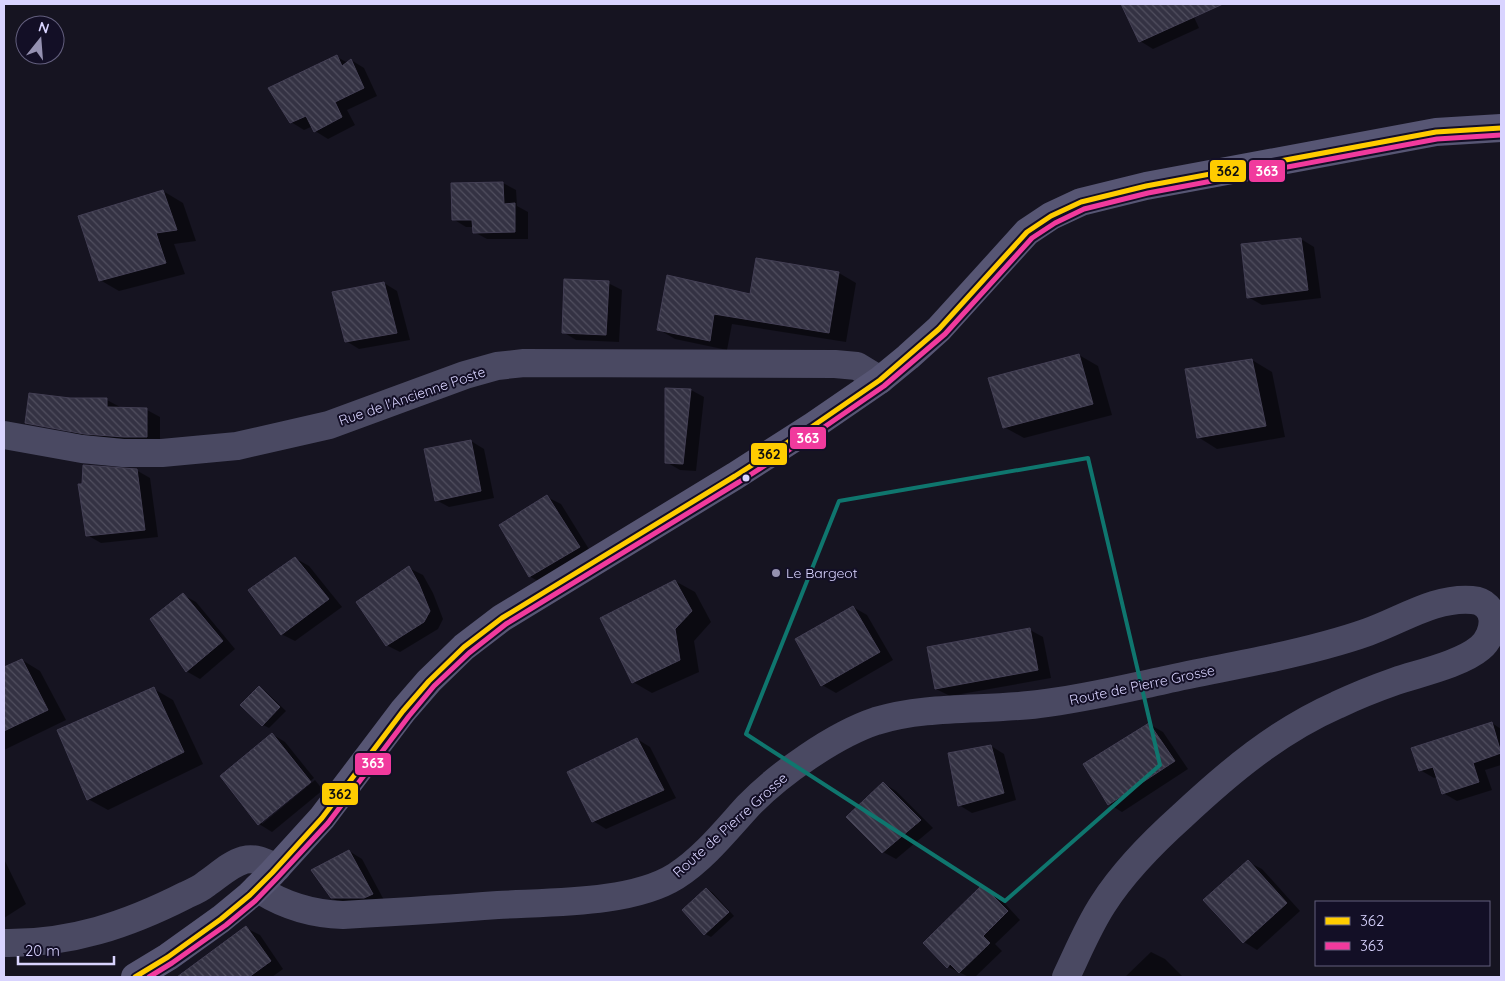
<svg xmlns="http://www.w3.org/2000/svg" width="1505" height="981" viewBox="0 0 1505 981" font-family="Quicksand,sans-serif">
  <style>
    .shadow { fill: #0007 }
    .building { fill: url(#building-back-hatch); stroke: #433f54 }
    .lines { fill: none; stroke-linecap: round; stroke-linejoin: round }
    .minor { stroke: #4a4962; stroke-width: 28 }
    .secondary { stroke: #575674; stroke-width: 28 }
    .bus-1-casing { stroke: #130f26; stroke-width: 9 }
    .bus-2-casing { stroke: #130f26; stroke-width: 9 }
    .bus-1 { stroke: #fc0; stroke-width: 5 }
    .bus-2 { stroke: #f13a9d; stroke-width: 5 }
    .marked { fill: none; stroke: #0f766e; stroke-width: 4; stroke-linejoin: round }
    .bus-dot { fill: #d9d4ff; stroke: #130f26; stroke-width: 2 }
    .poi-dot { fill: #9591b1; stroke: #130f26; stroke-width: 2 }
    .labels { text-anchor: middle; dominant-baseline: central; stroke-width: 4; stroke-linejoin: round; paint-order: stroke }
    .street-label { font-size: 14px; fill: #d9d4ff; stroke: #130f26 }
    .poi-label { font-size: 14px; fill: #d9d4ff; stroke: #130f26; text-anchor: start }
    .line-badge { stroke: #130f26; stroke-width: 2 }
    .badge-label { font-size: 14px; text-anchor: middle; font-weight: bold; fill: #fff }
    .pale-badge-label { font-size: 14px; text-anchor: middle; font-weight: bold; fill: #111 }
  </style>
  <defs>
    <pattern id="building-back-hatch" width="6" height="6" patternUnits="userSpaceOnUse" patternTransform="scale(1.25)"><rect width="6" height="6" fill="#343243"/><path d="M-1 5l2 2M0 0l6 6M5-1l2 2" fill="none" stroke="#514f5f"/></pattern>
  </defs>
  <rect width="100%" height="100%" fill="#161421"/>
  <path class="shadow" d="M 1125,4 L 1188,4 L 1199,28 L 1153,49 L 1140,41 L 1123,5 Z
    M 337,57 L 348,63 L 351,60 L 364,68 L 377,96 L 347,110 L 355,125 L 328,139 L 315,131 L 313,126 L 304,130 L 291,122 Z
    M 503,183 L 516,190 L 517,206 L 528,212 L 528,239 L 487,239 L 474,232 L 474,227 L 466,227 L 453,219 Z
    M 163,191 L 183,203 L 196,241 L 174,244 L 185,274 L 119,291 L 100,280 Z
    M 1301,239 L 1314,247 L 1321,298 L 1262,305 L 1248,297 L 1243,245 Z
    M 839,273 L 856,283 L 846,342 L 732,324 L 727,350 L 675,339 L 658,329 L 751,296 Z
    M 384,283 L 397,291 L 410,340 L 359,349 L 346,341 Z
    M 608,283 L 622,290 L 619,342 L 576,340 L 563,332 Z
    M 1079,355 L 1098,366 L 1112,415 L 1024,438 L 1004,427 Z
    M 1252,360 L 1272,372 L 1285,437 L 1217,449 L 1198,437 Z
    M 691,390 L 704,397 L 696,471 L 680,470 L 666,462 Z
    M 65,399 L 107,400 L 120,407 L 120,409 L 147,410 L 160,417 L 160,444 L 79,437 L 65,429 Z
    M 471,441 L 484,449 L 494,498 L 449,507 L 436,500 Z
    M 136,470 L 150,478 L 158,537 L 101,543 L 87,535 Z
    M 547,497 L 561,504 L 592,554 L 543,584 L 529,576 Z
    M 295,558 L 309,566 L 342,607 L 295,641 L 281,634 Z
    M 409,568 L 423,575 L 433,593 L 443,619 L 438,629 L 400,652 L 386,645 Z
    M 675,581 L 695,592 L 711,622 L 694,641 L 699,672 L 652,693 L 633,682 Z
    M 183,595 L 196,602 L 235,649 L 200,679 L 186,671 Z
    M 853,607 L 867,615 L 893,660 L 836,693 L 822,685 Z
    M 1030,630 L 1043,637 L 1051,678 L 950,696 L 936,689 Z
    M 22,660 L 40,671 L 66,720 L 4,750 L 4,669 Z
    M 259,688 L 265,691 L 286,711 L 269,728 L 263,725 Z
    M 154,689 L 173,700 L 203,764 L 108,810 L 88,799 Z
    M 1492,723 L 1501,729 L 1501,765 L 1485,770 L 1492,790 L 1457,801 L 1443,793 L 1438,776 L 1434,778 L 1420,770 Z
    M 1149,724 L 1163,732 L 1188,769 L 1122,812 L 1109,804 Z
    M 272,734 L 285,742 L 314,778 L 262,821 L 262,824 L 315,780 L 323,790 L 272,832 L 259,824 Z
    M 637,739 L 650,747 L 676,798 L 606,829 L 593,821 Z
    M 991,746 L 1004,754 L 1016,800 L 972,813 L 959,805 Z
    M 883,783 L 896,791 L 933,828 L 896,859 L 883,852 Z
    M 349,851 L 362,859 L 385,902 L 345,905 L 331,898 Z
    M 4,859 L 26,904 L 4,918 Z
    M 1248,862 L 1262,869 L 1300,911 L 1257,950 L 1244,942 L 1205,900 Z
    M 982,887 L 996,894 L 1020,920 L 995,944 L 1002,951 L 975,977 L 969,977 L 948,967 Z
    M 707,889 L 713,893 L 734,916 L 711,937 L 705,934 Z
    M 246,928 L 260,935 L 283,969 L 272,977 L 196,977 L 190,969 Z
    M 1151,952 L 1165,959 L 1183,977 L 1125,977 Z"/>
  <path class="building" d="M 1121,4 L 1223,4 L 1139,42 Z
    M 337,55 L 342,66 L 351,59 L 364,88 L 335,102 L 342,117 L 314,132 L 306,116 L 290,123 L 268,88 Z
    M 503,182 L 504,204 L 515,203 L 515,232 L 473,233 L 472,220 L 452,220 L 451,183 Z
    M 163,190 L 177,230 L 156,233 L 166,263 L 99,281 L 78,216 Z
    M 1301,238 L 1308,290 L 1247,298 L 1241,244 Z
    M 756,258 L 839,272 L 829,333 L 714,314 L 710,341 L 657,330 L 667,275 L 750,294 Z
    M 564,279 L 609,281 L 606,335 L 562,333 Z
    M 384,282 L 397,333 L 345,342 L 332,292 Z
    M 1079,354 L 1093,404 L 1003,428 L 988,378 Z
    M 1252,359 L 1266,426 L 1197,438 L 1185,369 Z
    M 665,388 L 691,389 L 683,464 L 665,463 Z
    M 29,393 L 70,398 L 107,398 L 107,407 L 147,408 L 147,437 L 124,437 L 84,434 L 25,423 Z
    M 471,440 L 481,491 L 435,501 L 424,449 Z
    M 83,465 L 137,469 L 145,530 L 86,536 L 78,484 L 82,484 Z
    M 547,495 L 580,547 L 529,577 L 499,525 Z
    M 295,557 L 329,599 L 281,635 L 248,590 Z
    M 409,566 L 419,584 L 430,611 L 424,622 L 386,646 L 356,602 Z
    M 675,580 L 692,611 L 675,629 L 680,660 L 632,683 L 600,618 Z
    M 183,593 L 223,641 L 186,672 L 150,619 Z
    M 853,606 L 880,652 L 821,686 L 795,639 Z
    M 1030,628 L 1038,670 L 935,689 L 927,647 Z
    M 22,659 L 48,710 L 4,731 L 4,667 Z
    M 259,686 L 280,707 L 262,726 L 240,705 Z
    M 154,687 L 184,752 L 87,800 L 57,730 Z
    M 1492,722 L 1501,753 L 1473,763 L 1479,782 L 1442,794 L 1433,767 L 1419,771 L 1411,748 Z
    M 1149,723 L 1175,761 L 1108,805 L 1083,764 Z
    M 272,733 L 311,782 L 258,825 L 220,776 Z
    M 637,738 L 664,790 L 592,822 L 567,772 Z
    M 991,745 L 1004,793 L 958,806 L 948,753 Z
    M 883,782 L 921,820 L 882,853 L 846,817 Z
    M 349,850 L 373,894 L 364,898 L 331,898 L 311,870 Z
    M 1248,860 L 1287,903 L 1243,943 L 1203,900 Z
    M 982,885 L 1008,911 L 983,936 L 990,943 L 959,973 L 950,964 L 947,968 L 923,943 Z
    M 706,888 L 729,912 L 704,935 L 682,910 Z
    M 246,926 L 271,961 L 249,977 L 177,977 Z"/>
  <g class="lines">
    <path class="minor" d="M 4,435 L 82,449 L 123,453 L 162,453 L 237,446 L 329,425 L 465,375 L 497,366 L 524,363 L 835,364 L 857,366 L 880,380
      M 257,888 C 284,906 311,914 343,915 C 395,912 446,909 498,905 C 550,902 632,904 676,876 C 704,858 726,830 748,806 C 779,774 834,735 876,721 C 928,705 986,711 1039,704 C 1082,699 1123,689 1165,680 C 1200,672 1236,666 1272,658 C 1304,651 1337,643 1368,632 C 1402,620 1435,597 1472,600 C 1499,602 1497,634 1480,648 C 1461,664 1420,673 1396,681 C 1376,688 1356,696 1337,705 C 1278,731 1229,772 1182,816 C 1153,842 1124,871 1103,904 C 1088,927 1078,952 1066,977
      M 4,943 C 70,944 127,925 186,895 C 193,892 200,889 206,884 C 218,876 230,864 244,860 C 256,857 266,863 277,868"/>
    <path class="secondary" d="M 135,977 L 168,957 L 221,919 L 250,895 L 272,873 L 322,818 L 403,711 L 429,681 L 464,647 L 502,618 L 735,476 L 813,426 L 880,380 L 908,357 L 939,329 L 1027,232 L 1051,216 L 1081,202 L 1146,186 L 1436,132 L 1501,128"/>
    <g class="bus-1-casing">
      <path id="bus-1" d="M 135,977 L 168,957 L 221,919 L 250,895 L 272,873 L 322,818 L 403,711 L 429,681 L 464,647 L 502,618 L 735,476 L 813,426 L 880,380 L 939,329 L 1027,232 L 1051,216 L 1081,202 L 1146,186 L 1436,132 L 1501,128"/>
    </g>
    <g class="bus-2-casing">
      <path id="bus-2" d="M 149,977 L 172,963 L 226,925 L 255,901 L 277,878 L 328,823 L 409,716 L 434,686 L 469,653 L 506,624 L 739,482 L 817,432 L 884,386 L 945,334 L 1032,238 L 1055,223 L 1084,209 L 1148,193 L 1437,139 L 1501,135"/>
    </g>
    <use href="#bus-1" class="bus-1"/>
    <use href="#bus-2" class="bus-2"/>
  </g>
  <path class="marked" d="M 1088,458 L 1160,765 L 1005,901 L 746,734 L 839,501 Z"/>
  <circle class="bus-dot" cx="746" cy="478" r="4.5"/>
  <circle class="poi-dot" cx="776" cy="573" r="5"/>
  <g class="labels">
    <g class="street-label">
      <text transform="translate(412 396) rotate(-19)">Rue de l'Ancienne Poste</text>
      <text transform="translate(1142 685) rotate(-12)">Route de Pierre Grosse</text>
      <text transform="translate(730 825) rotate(-42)">Route de Pierre Grosse</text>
    </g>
    <g class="poi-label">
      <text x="786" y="573">Le Bargeot</text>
    </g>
  </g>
  <g class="line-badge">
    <rect x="1248" y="159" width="38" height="24" rx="5" fill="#f13a9d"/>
    <rect x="1209" y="159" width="38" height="24" rx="5" fill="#fc0"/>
    <rect x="789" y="426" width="38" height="24" rx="5" fill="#f13a9d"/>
    <rect x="750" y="442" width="38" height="24" rx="5" fill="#fc0"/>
    <rect x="354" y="752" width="38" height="24" rx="5" fill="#f13a9d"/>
    <rect x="321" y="782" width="38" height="24" rx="5" fill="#fc0"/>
  </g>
  <g class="badge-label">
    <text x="1267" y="176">363</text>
    <text x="808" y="443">363</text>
    <text x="373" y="768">363</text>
  </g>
  <g class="pale-badge-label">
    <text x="1228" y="176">362</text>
    <text x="769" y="459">362</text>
    <text x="340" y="799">362</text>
  </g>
  <rect width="1505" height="981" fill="none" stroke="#d9d4ff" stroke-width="10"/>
  <rect x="1315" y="901" width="175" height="65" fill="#130f26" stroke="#625e7d"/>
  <rect x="1325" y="917" width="25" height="8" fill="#ffcc00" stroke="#625e7d"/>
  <text x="1360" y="926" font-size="15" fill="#d9d4ff">362</text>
  <rect x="1325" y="942" width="25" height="8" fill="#f13a9d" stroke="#625e7d"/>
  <text x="1360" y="951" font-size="15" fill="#d9d4ff">363</text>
  <g transform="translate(40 40) rotate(17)"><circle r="24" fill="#130f26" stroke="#625e7d"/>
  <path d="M0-4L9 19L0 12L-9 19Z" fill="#9591b1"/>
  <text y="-8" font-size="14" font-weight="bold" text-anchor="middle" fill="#d9d4ff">N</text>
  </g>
  <path d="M18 956v8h96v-8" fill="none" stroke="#d9d4ff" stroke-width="2.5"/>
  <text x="25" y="956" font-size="15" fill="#d9d4ff" stroke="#130f26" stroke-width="4" paint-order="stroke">20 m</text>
</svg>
